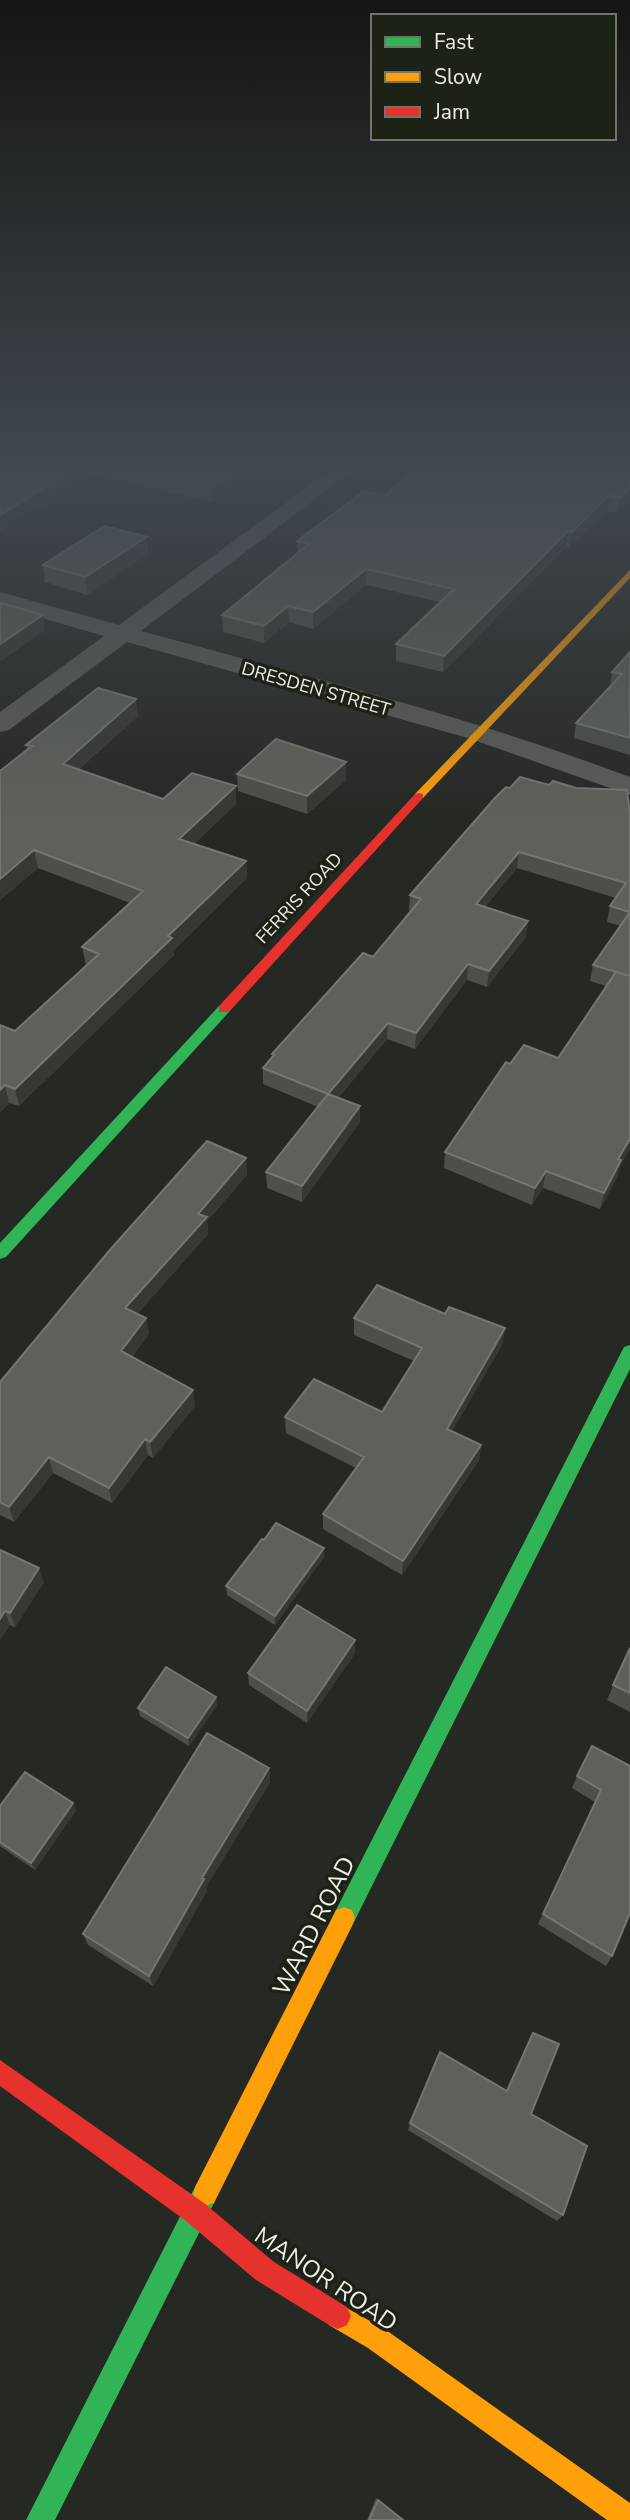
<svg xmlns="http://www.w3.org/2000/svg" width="630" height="2520" viewBox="0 0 630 2520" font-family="'Nunito Sans',sans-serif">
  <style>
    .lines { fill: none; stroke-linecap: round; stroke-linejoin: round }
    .street { fill: #5a5c57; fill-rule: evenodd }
    .fast { fill: #30b455; fill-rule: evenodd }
    .slow { fill: #ff9f0a; fill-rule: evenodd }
    .jam { fill: #e5322d; fill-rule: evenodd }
    .wall { fill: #4d5048 }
    .shaded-wall { fill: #363932 }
    .building { fill: #5e6159; stroke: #747770; stroke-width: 2 }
    .labels { text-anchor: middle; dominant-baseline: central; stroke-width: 7; stroke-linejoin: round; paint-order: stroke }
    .far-street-label { font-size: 18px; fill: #ecefe8; stroke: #1d2217 }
    .near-street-label { font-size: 24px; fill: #ecefe8; stroke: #1d2217 }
  </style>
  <rect width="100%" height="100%" fill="#262823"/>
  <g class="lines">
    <path class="street" d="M 336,466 L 359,466 L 141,631 C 305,676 471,717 630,777 L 630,795 L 468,738 L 127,642 L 9,730 L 0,732 L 0,712 L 104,636 L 0,606 L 0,592 L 119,625 Z"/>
    <path class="fast" d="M 224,1005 L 231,1009 L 229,1012 L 6,1257 L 0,1259 L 0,1243 L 219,1006 Z
      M 630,1345 L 630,1369 L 352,1926 L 344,1929 L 336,1926 L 333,1918 L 336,1910 L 624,1347 Z
      M 205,2182 L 214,2185 L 217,2194 L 214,2203 L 55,2520 L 26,2520 L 196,2185 Z"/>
    <path class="slow" d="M 630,570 L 630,578 L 423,798 L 415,798 L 415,794 Z
      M 344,1907 L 352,1910 L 355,1918 L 352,1926 L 214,2203 L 205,2206 L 196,2203 L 193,2194 L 196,2185 L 336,1910 Z
      M 338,2303 L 386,2330 L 630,2503 L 630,2520 L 607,2520 L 368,2348 L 329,2325 L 325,2316 L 329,2307 Z"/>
    <path class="jam" d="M 419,793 L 423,794 L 423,798 L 229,1012 L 219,1012 L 219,1006 L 415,794 Z
      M 0,2060 L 204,2203 L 274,2262 L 347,2307 L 351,2316 L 347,2325 L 338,2329 L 329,2325 L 256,2280 L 186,2221 L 0,2086 Z"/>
  </g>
  <path class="wall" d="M 0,466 L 262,466 L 212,502 L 92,475 L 0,531 Z
    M 630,466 L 617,513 L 608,511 L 569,547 L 566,547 L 443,672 L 396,661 L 396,644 L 440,602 L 366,585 L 313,629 L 289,622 L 264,643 L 223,632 L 222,615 L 298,554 L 297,541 L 385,496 Z
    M 147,537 L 148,554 L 87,595 L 45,582 L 43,565 Z
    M 630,652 L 630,755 L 574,738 L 576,723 L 610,687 L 612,672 Z
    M 138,716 L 78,770 L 163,799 L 236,786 L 236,804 L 194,844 L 246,861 L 247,878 L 173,951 L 174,955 L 19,1106 L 9,1103 L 0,1112 L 15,1031 L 86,965 L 82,947 L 130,903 L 38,868 L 0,900 L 0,771 L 27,750 L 26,745 Z
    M 237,774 L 346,780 L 307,814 L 238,791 Z
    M 495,798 L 630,814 L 630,1149 L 620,1166 L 617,1177 L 600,1209 L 543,1188 L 532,1205 L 444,1168 L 445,1152 L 510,1064 L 558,1058 L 606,986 L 590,981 L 593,965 L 620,926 L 607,922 L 610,906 L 616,898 L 517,868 L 485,907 L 526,937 L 487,987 L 467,980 L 415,1049 L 387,1039 L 338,1098 L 360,1122 L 302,1202 L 267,1188 L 266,1172 L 318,1107 L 263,1084 L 263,1068 L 272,1057 L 272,1054 L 373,957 L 410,911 L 409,911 L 410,895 Z
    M 246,1158 L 247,1175 L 207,1221 L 208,1234 L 137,1314 L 146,1318 L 149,1334 L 132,1357 L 195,1406 L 153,1458 L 148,1455 L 112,1503 L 53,1473 L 14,1522 L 0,1515 L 0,1382 Z
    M 445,1314 L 505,1328 L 502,1345 L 452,1431 L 481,1445 L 479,1460 L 402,1575 L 323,1529 L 323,1514 L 356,1468 L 286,1433 L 285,1417 L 382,1412 L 414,1361 L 354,1335 L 354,1318 Z
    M 324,1548 L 324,1557 L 275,1625 L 227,1595 L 226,1586 Z
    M 0,1550 L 44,1582 L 15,1627 L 10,1625 L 0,1640 Z
    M 355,1640 L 355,1653 L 307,1723 L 249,1685 L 248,1673 Z
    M 630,1648 L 630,1712 L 607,1700 Z
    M 216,1697 L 217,1705 L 189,1746 L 140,1716 L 138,1708 Z
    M 630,1766 L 612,1956 L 606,1966 L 538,1924 L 595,1802 L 572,1788 L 577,1776 Z
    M 269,1768 L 270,1782 L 206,1887 L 207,1891 L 153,1986 L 88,1945 L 83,1934 Z
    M 0,1806 L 76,1810 L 35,1870 L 0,1846 Z
    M 533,2033 L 531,2114 L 563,2215 L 557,2221 L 408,2130 L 410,2123 L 506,2091 Z
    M 376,2498 L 403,2520 L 367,2520 Z"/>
  <path class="shaded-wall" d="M 80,466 L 91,466 L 92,475 L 0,531 L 0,515 Z
    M 242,466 L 262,466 L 212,502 L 211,488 Z
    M 630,488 L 630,501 L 617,513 L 619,498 Z
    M 610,495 L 608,511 L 569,547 L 572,532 Z
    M 568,531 L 566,547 L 443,672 L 444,656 Z
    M 147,537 L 148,554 L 87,595 L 85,577 Z
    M 366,569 L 366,585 L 313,629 L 313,612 Z
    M 288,606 L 289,622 L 264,643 L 264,626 Z
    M 43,615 L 45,630 L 0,662 L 0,644 Z
    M 136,699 L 138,716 L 65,781 L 63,764 Z
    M 346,762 L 346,780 L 307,814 L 307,796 Z
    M 236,786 L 236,804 L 180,857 L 179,839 Z
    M 34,850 L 38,868 L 0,900 L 0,879 Z
    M 519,852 L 517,868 L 474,920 L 476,904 Z
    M 246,861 L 247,878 L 173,951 L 174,955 L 19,1106 L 15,1089 L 168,936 Z
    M 528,921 L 526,937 L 487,987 L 489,971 Z
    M 468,964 L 467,980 L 415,1049 L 416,1033 Z
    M 388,1023 L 387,1039 L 328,1110 L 328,1094 Z
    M 5,1085 L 9,1103 L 0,1112 L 0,1090 Z
    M 360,1106 L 360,1122 L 302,1202 L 302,1186 Z
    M 630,1139 L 630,1149 L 620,1166 L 617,1177 L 600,1209 L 604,1193 L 618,1159 Z
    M 246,1158 L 247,1175 L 207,1221 L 208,1234 L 128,1325 L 125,1308 L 198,1214 Z
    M 546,1171 L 543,1188 L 532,1205 L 535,1188 Z
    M 146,1318 L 149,1334 L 124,1367 L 121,1351 Z
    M 505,1328 L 502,1345 L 445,1444 L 447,1429 Z
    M 193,1390 L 195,1406 L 153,1458 L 150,1442 Z
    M 145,1439 L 148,1455 L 112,1503 L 109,1488 Z
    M 481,1445 L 479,1460 L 402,1575 L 403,1561 Z
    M 49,1457 L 53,1473 L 14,1522 L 9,1507 Z
    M 324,1548 L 324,1557 L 275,1625 L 275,1616 Z
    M 39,1568 L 44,1582 L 15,1627 L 10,1613 Z
    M 5,1611 L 10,1625 L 0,1640 L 0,1619 Z
    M 355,1640 L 355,1653 L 307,1723 L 307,1711 Z
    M 216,1697 L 217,1705 L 189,1746 L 188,1738 Z
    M 269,1768 L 270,1782 L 206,1887 L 207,1891 L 153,1986 L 149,1976 L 202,1878 Z
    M 73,1803 L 76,1810 L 35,1870 L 31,1863 Z"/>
  <path class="building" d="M 0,466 L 80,466 L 0,515 Z
    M 116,466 L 242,466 L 211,488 Z
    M 417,466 L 630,466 L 630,488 L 619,498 L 610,495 L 572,532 L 568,531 L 444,656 L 396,644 L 454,589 L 366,569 L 313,612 L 288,606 L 264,626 L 222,615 L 309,544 L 297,541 L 364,491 L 385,496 Z
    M 104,526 L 147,537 L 85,577 L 43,565 Z
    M 0,603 L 43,615 L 0,644 Z
    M 630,652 L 630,738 L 576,723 L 622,674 L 612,672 Z
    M 98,688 L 136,699 L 63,764 L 163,799 L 192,773 L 236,786 L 179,839 L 246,861 L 168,936 L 172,938 L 15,1089 L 5,1085 L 0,1090 L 0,1025 L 15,1031 L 99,954 L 82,947 L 143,891 L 34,850 L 0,879 L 0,771 L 32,746 L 26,745 Z
    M 276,739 L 346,762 L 307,796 L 237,774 Z
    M 520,777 L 549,785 L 553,781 L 576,788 L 627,790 L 630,814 L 630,976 L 593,965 L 630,912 L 610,906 L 626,883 L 519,852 L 476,904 L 528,921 L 489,971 L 468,964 L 416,1033 L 388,1023 L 328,1094 L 360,1106 L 302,1186 L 266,1172 L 328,1094 L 263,1068 L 274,1055 L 272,1054 L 363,953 L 373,957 L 421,899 L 410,895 L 495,798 L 506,787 L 510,788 Z
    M 616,972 L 630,976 L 630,1139 L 618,1159 L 621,1160 L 604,1193 L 546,1171 L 535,1188 L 445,1152 L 506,1062 L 510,1064 L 524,1045 L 558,1058 Z
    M 207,1141 L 246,1158 L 198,1214 L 207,1217 L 125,1308 L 146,1318 L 121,1351 L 193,1390 L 150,1442 L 145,1439 L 109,1488 L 49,1457 L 9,1507 L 0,1502 L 0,1382 L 109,1251 Z
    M 377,1285 L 445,1314 L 449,1307 L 505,1328 L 447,1429 L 481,1445 L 403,1561 L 323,1514 L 364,1457 L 285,1417 L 314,1379 L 382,1412 L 422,1348 L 354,1318 Z
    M 276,1523 L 324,1548 L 275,1616 L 226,1586 L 262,1539 L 264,1540 Z
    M 0,1550 L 39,1568 L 10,1613 L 5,1611 L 0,1619 Z
    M 297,1605 L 355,1640 L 307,1711 L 248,1673 Z
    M 630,1648 L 630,1693 L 613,1685 Z
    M 166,1667 L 216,1697 L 188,1738 L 138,1708 Z
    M 207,1733 L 269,1768 L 202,1878 L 204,1879 L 149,1976 L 83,1934 Z
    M 592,1746 L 630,1766 L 630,1913 L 612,1956 L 543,1914 L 601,1790 L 577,1776 Z
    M 25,1772 L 73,1803 L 31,1863 L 0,1842 L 0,1806 Z
    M 533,2033 L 559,2044 L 531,2114 L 587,2146 L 563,2215 L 410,2123 L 440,2052 L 507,2091 Z
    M 378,2500 L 403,2520 L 369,2520 Z"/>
  <linearGradient id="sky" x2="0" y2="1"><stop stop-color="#151613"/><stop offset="0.57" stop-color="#414850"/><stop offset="1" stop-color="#414850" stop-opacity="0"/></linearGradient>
  <rect width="630" height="819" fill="url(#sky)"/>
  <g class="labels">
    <g class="far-street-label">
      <text transform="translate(316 689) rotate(16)">DRESDEN STREET</text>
      <text transform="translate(299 898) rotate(-47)">FERRIS ROAD</text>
    </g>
    <g class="near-street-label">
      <text transform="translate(314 1926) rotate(-63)">WARD ROAD</text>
      <text transform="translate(326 2279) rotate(34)">MANOR ROAD</text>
    </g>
  </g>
  <rect x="371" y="14" width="245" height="126" fill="#1d2217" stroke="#70746b" stroke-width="2"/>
  <rect x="385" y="37" width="35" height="10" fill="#30b455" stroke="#70746b" stroke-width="2"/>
  <text x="434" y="49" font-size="21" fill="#ecefe8">Fast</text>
  <rect x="385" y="72" width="35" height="10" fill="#ff9f0a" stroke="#70746b" stroke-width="2"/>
  <text x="434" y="84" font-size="21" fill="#ecefe8">Slow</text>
  <rect x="385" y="107" width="35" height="10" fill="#e5322d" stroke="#70746b" stroke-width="2"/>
  <text x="434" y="119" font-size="21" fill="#ecefe8">Jam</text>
</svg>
